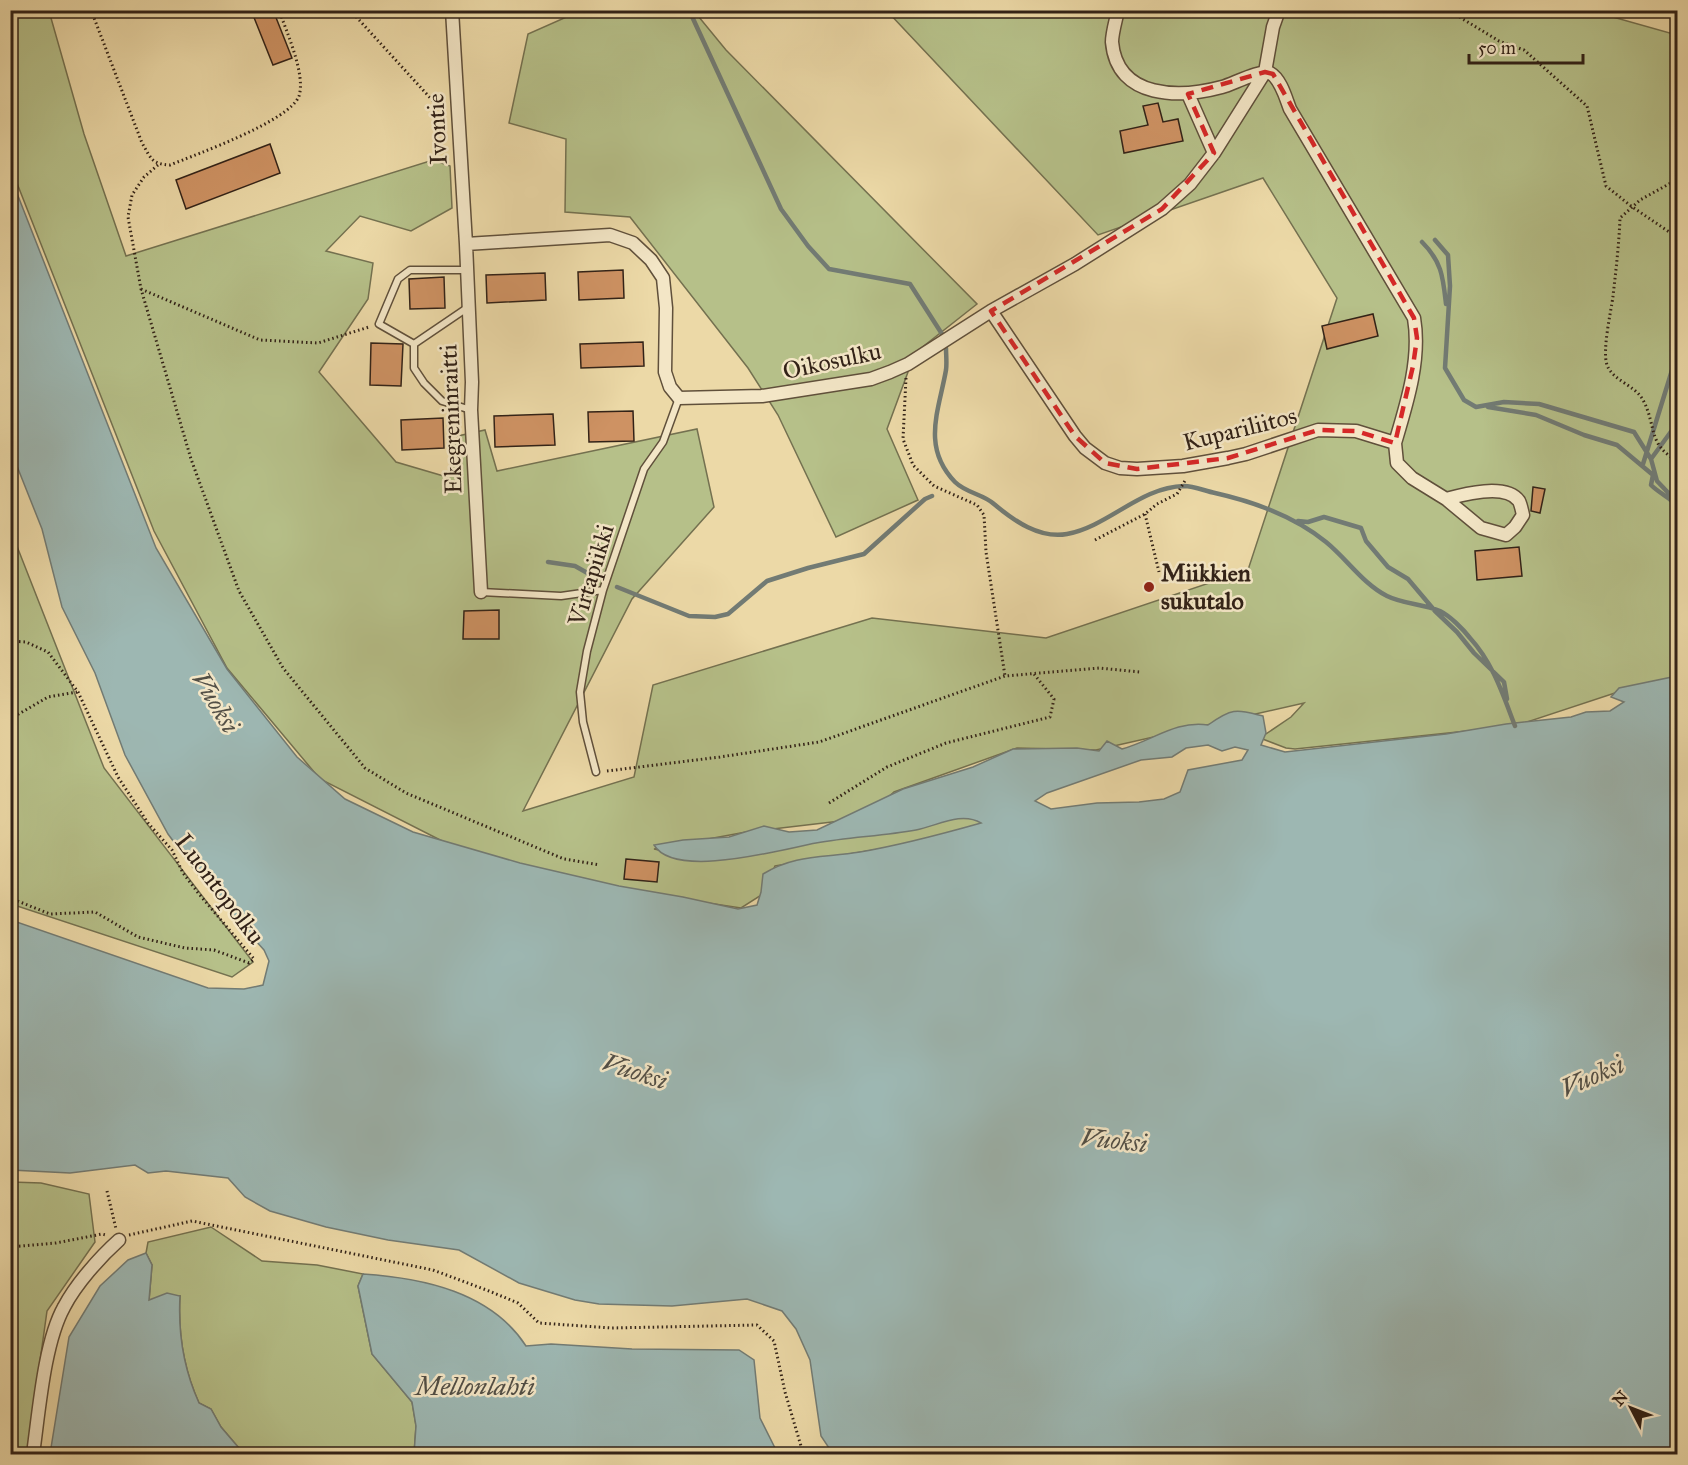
<svg xmlns="http://www.w3.org/2000/svg" width="1688" height="1465" viewBox="0 0 1688 1465" font-family="'IM FELL Great Primer',serif">
  <style>
    .green { fill: #b6c089; stroke: #747150; stroke-width: 1.5 }
    .water { fill: #9db7b2; stroke: #727b74; stroke-width: 1.5; fill-rule: evenodd }
    .lines { fill: none; stroke-linecap: round; stroke-linejoin: round }
    .stream { stroke: #727b74; stroke-width: 4.5 }
    .building { fill: #ce9263; stroke: #322217; stroke-width: 1.5 }
    .lane-casing { stroke: #60503b; stroke-width: 9 }
    .street-casing { stroke: #60503b; stroke-width: 15 }
    .path { stroke: #322217; stroke-width: 3; stroke-dasharray: 1.5 3; stroke-linecap: butt }
    .lane { stroke: #f3e6c6; stroke-width: 6 }
    .street { stroke: #f3e6c6; stroke-width: 12 }
    .marked { fill: none; stroke: #d62828; stroke-width: 4.5; stroke-dasharray: 12 8; stroke-linejoin: round }
    .poi-dot { fill: #8f2418; stroke: #f3e6c6; stroke-width: 2 }
    .labels { text-anchor: middle; dominant-baseline: central; stroke-width: 5; stroke-linejoin: round; paint-order: stroke }
    .street-label { font-size: 24px; fill: #322217; stroke: #f3e6c6 }
    .poi-label { font-size: 24px; font-weight: bold; fill: #322217; stroke: #f3e6c6; text-anchor: start }
    .water-label { font-size: 26px; font-style: italic; fill: #524f46; stroke: #f3e6c6 }
  </style>
  <rect width="100%" height="100%" fill="#ecd9a7"/>
  <filter id="stains"><feTurbulence type="fractalNoise" baseFrequency=".00333" numOctaves="4"/><feColorMatrix values="0 0 0 0 .2 0 0 0 0 .09 0 0 0 0 .02 0 0 0 .5 -.17"/></filter>
  <radialGradient id="worn" r=".72"><stop offset=".6" stop-color="#630" stop-opacity="0"/><stop offset="1" stop-color="#630" stop-opacity=".3"/></radialGradient>
  <path class="green" d="M 1588,10 L 1677,35 L 1677,681 L 1627,689 L 1515,726 L 1295,749 L 1286,748 L 1260,738 L 1291,717 L 1304,703 L 1096,750 L 1017,748 L 894,792 L 879,806 L 849,820 L 746,832 L 654,849 L 678,854 L 990,809 L 998,818 L 942,839 L 775,866 L 763,894 L 741,908 L 635,892 L 521,867 L 450,845 L 320,779 L 227,668 L 154,531 L 11,168 L 11,11 L 49,11 L 84,134 L 126,256 L 433,160 L 450,166 L 452,208 L 411,231 L 360,216 L 326,251 L 373,263 L 368,299 L 319,372 L 396,462 L 447,477 L 458,436 L 485,430 L 497,471 L 697,429 L 714,507 L 632,599 L 523,811 L 634,777 L 653,685 L 872,618 L 1046,638 L 1248,570 L 1337,298 L 1263,178 L 1098,235 L 887,11 Z
    M 580,11 L 694,11 L 726,50 L 977,304 L 915,353 L 887,429 L 918,500 L 836,537 L 778,415 L 748,368 L 630,217 L 565,212 L 566,139 L 509,123 L 528,34 Z
    M 11,531 L 104,768 L 253,962 L 232,977 L 11,904 Z
    M 11,1182 L 41,1183 L 89,1194 L 95,1242 L 47,1311 L 27,1454 L 11,1454 Z
    M 211,1227 L 262,1261 L 317,1265 L 363,1274 L 358,1286 L 372,1354 L 412,1402 L 416,1426 L 414,1454 L 244,1454 L 221,1427 L 211,1409 L 199,1403 C 184,1370 178,1332 180,1296 L 149,1301 L 152,1265 L 146,1253 L 148,1242 Z"/>
  <path class="water" d="M 11,178 L 156,548 L 227,669 L 297,757 L 345,799 L 413,832 L 520,863 L 619,886 L 683,897 L 738,909 L 757,905 L 761,892 L 763,874 C 795,854 824,858 860,852 C 901,845 942,834 981,823 C 961,811 937,826 916,830 C 883,836 849,837 816,843 C 783,849 675,880 654,845 L 683,840 L 729,837 L 764,826 L 789,832 L 817,830 L 903,789 L 973,767 L 1013,749 L 1077,748 L 1099,751 L 1107,741 L 1122,749 C 1152,741 1176,720 1208,725 C 1232,708 1235,709 1263,716 L 1266,733 L 1261,745 L 1285,752 L 1446,734 L 1506,724 L 1571,717 L 1586,712 L 1610,711 L 1624,702 L 1611,697 L 1619,688 L 1677,676 L 1677,1454 L 833,1454 L 821,1436 L 810,1360 L 796,1329 L 782,1311 L 747,1299 L 672,1306 L 599,1304 L 575,1300 L 519,1283 L 459,1250 L 388,1240 L 326,1227 L 270,1211 L 245,1197 L 228,1178 L 166,1171 L 148,1173 L 135,1165 L 70,1173 L 11,1170 L 11,920 L 208,988 L 244,989 L 263,985 L 269,961 L 264,950 L 206,885 L 168,834 L 125,755 L 95,673 L 62,607 L 42,529 L 11,451 ZM 1208,745 L 1222,751 L 1235,747 L 1248,750 L 1242,760 L 1188,770 L 1180,792 L 1164,799 L 1139,802 L 1097,803 L 1051,809 L 1035,801 L 1047,793 L 1141,760 L 1172,757 L 1186,748 Z
    M 146,1253 L 152,1265 L 149,1300 L 167,1293 L 180,1296 C 178,1332 184,1370 199,1403 L 211,1409 L 221,1427 L 244,1454 L 50,1454 L 69,1337 L 100,1286 L 128,1260 Z
    M 363,1274 C 423,1278 491,1292 526,1346 L 551,1344 L 632,1349 L 739,1350 L 754,1360 L 760,1418 L 778,1454 L 414,1454 L 416,1426 L 412,1402 L 372,1354 L 358,1286 Z"/>
  <g class="lines">
    <path class="stream" d="M 689,10 L 781,209 L 808,246 L 829,269 L 910,284 L 942,334
      M 1435,240 L 1448,255 L 1450,286 L 1445,368 L 1464,400 L 1476,407 L 1504,402 L 1539,404 L 1634,432 L 1651,459 L 1657,481 L 1678,503
      M 1422,242 C 1442,262 1443,277 1446,304
      M 946,348 C 946,355 947,363 946,370 C 939,410 921,447 955,482 C 966,493 983,494 994,504 C 1014,521 1040,539 1067,534 C 1109,526 1140,487 1184,486 C 1194,486 1205,491 1215,493 C 1255,502 1294,516 1326,542 C 1347,559 1363,584 1387,596 C 1403,604 1423,604 1440,611 C 1450,616 1463,629 1470,638 C 1493,663 1503,695 1515,726
      M 1488,407 L 1536,415 L 1584,435 L 1617,445 L 1653,475 L 1651,485 C 1660,494 1670,497 1678,507
      M 1651,459 L 1678,422
      M 1643,464 L 1673,367 L 1678,365
      M 1298,521 L 1308,522 L 1324,517 L 1361,528 L 1366,541 L 1388,567 L 1408,579 L 1435,611 L 1457,632 L 1474,653 L 1504,682 L 1507,699
      M 548,562 L 575,566 L 598,579
      M 617,587 L 689,616 L 715,617 L 728,614 L 767,581 L 808,568 L 864,554 L 925,499 L 932,496"/>
  </g>
  <path class="building" d="M 251,10 L 273,10 L 292,58 L 273,65 Z
    M 1158,103 L 1163,122 L 1178,119 L 1183,141 L 1124,153 L 1120,131 L 1148,125 L 1143,106 Z
    M 270,144 L 280,173 L 186,209 L 176,180 Z
    M 623,270 L 624,298 L 579,300 L 578,272 Z
    M 545,273 L 546,300 L 487,303 L 486,275 Z
    M 444,277 L 445,308 L 410,309 L 409,279 Z
    M 1373,314 L 1378,336 L 1327,349 L 1322,326 Z
    M 643,342 L 644,366 L 581,368 L 580,344 Z
    M 371,343 L 403,344 L 401,386 L 370,385 Z
    M 633,411 L 634,441 L 589,442 L 588,412 Z
    M 553,414 L 555,445 L 495,447 L 494,416 Z
    M 443,418 L 444,448 L 402,450 L 401,420 Z
    M 1533,487 L 1545,489 L 1540,513 L 1531,511 Z
    M 1519,547 L 1522,576 L 1477,580 L 1475,551 Z
    M 499,610 L 499,639 L 463,639 L 464,611 Z
    M 626,859 L 659,862 L 657,882 L 624,879 Z"/>
  <g class="lines">
    <g class="lane-casing">
      <path id="lane" d="M 466,270 L 410,270 L 398,279 L 379,324 L 414,344 L 467,308
        M 414,344 L 414,368 L 424,383 L 442,401 L 471,410
        M 481,592 L 561,596 L 603,590
        M 596,772 L 583,722 L 580,692 L 587,651 L 603,590 L 644,469 L 663,442 L 679,398"/>
    </g>
    <g class="street-casing">
      <path id="street" d="M 452,10 L 466,244 L 472,382 L 471,410 L 481,592
        M 1118,10 C 1116,20 1112,33 1112,42 C 1117,100 1181,98 1222,87 C 1233,84 1261,69 1270,73 C 1281,79 1286,99 1290,109 L 1414,318 C 1421,359 1407,403 1395,443
        M 1188,94 L 1214,153
        M 466,244 L 610,235 L 633,243 L 651,260 L 663,278 L 666,308 L 665,372 L 670,387 L 679,398 L 762,396 L 871,379 L 890,372 L 908,364 L 991,311 L 1075,264 L 1162,209 L 1190,184 L 1214,153 L 1265,72 L 1273,27 L 1279,10
        M 991,311 L 1075,436 L 1085,448 L 1105,463 L 1120,468 L 1137,469 L 1183,466 L 1228,458 L 1246,454 L 1318,430 L 1356,431 L 1395,443 L 1397,463 L 1412,478 L 1446,499 L 1481,528 L 1506,535 L 1515,527 L 1523,515 C 1522,511 1521,505 1519,501 C 1506,483 1464,494 1446,499
        M 33,1454 C 39,1412 44,1343 64,1307 C 76,1284 100,1257 119,1240"/>
    </g>
    <path class="path" d="M 91,10 L 142,143 C 151,158 151,164 170,165 C 197,154 290,121 299,96 C 306,74 286,31 279,10
      M 350,10 L 444,113
      M 1448,10 L 1499,41 L 1524,50 L 1587,106 L 1606,186 L 1631,206 L 1678,238
      M 158,165 L 144,177 L 132,195 L 128,217 L 141,289 L 191,459 L 239,591 L 283,668 L 365,768 L 406,793 L 564,859 L 600,865
      M 1678,179 L 1640,200 L 1620,218 C 1619,244 1616,270 1613,296 C 1611,312 1602,350 1607,365 C 1613,381 1635,385 1643,400 C 1657,426 1647,445 1678,461
      M 141,289 L 260,340 L 318,343 L 369,327
      M 906,378 L 903,439 L 913,465 L 934,486 L 977,505 L 984,515 L 986,552 L 1005,676
      M 1145,514 L 1159,572
      M 1095,540 L 1145,514 L 1157,504 L 1177,494 L 1186,479
      M 10,641 L 26,642 L 48,652 L 78,692 L 118,777 L 148,823 L 172,850 L 183,873 L 199,894 L 254,959 L 249,963 L 214,950 L 185,948 L 138,937 L 95,912 L 50,914 L 10,898
      M 10,719 L 48,697 L 77,692
      M 607,771 L 720,757 L 819,742 L 1005,676 L 1099,668 L 1140,672
      M 829,803 L 887,767 L 946,743 L 1050,717 L 1054,699 L 1034,674
      M 107,1191 L 116,1229
      M 129,1235 L 192,1221 L 369,1257 L 433,1270 L 489,1291 L 518,1303 L 539,1323 L 612,1328 L 757,1325 L 774,1341 L 785,1392 L 801,1446 L 808,1454
      M 10,1247 L 56,1243 L 102,1234 L 106,1235"/>
    <use href="#lane" class="lane"/>
    <use href="#street" class="street"/>
  </g>
  <path class="marked" d="M 1265,72 L 1273,74 L 1414,318 L 1417,338 L 1413,366 L 1395,443 L 1356,431 L 1318,430 L 1228,458 L 1137,469 L 1105,463 L 1075,436 L 991,311 L 1162,209 L 1214,153 L 1188,94 Z"/>
  <circle class="poi-dot" cx="1149" cy="587" r="6"/>
  <g class="labels">
    <g class="street-label">
      <text transform="translate(437 129) rotate(-93)">Ivontie</text>
      <text transform="translate(832 361) rotate(-12)">Oikosulku</text>
      <text transform="translate(451 419) rotate(-92)">Ekegreninraitti</text>
      <text transform="translate(1240 429) rotate(-14)">Kupariliitos</text>
      <text transform="translate(591 575) rotate(-73)">Virtapiikki</text>
      <text transform="translate(220 889) rotate(53)">Luontopolku</text>
    </g>
    <g class="poi-label">
      <text x="1161" y="573">Miikkien<tspan x="1161" dy="28">sukutalo</tspan></text>
    </g>
    <g class="water-label">
      <text transform="translate(216 702) rotate(59)">Vuoksi</text>
      <text transform="translate(635 1071) rotate(18)">Vuoksi</text>
      <text transform="translate(1592 1076) rotate(-24)">Vuoksi</text>
      <text transform="translate(1114 1140) rotate(6)">Vuoksi</text>
      <text x="475" y="1386">Mellonlahti</text>
    </g>
  </g>
  <rect width="1688" height="1465" fill="none" stroke="#ecd9a7" stroke-width="36"/>
  <rect x="12" y="12" width="1664" height="1441" fill="none" stroke="#322217" stroke-width="3"/>
  <rect x="18" y="18" width="1652" height="1429" fill="none" stroke="#322217" stroke-width="1.5"/>
  <g transform="translate(1631 1408) rotate(312)" stroke="#f3e6c6" stroke-width="4.5" paint-order="stroke">
  <path d="M0-4.5L10 22L0 15L-10 22Z" fill="#322217"/>
  <text y="-9" font-size="16" font-weight="bold" text-anchor="middle" fill="#322217">N</text>
  </g>
  <path d="M1469 54v9h114v-9" fill="none" stroke="#322217" stroke-width="3"/>
  <text x="1478" y="54" font-size="18" fill="#322217" stroke="#f3e6c6" stroke-width="4.5" paint-order="stroke">50 m</text>
  <rect width="100%" height="100%" filter="url(#stains)"/>
  <rect width="100%" height="100%" fill="url(#worn)"/>
</svg>
